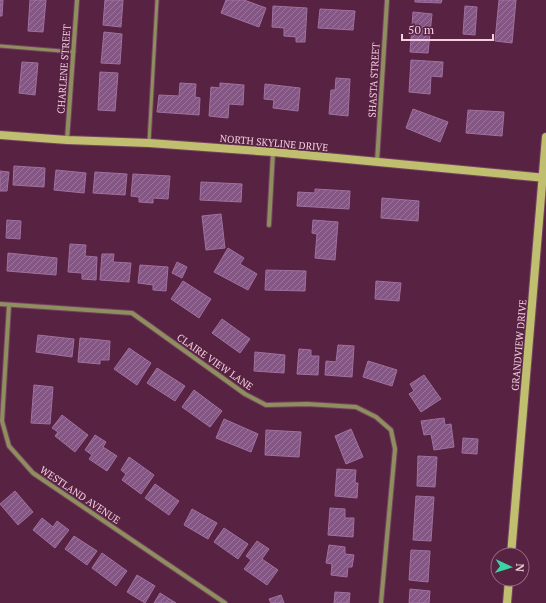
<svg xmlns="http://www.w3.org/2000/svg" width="546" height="603" viewBox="0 0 546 603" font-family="'PT Serif',serif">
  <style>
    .building { fill: url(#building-hatch); stroke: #a0719f }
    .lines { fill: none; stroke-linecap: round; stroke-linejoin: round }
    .lane-casing { stroke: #74425e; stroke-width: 5 }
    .street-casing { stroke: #74425e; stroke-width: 6 }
    .secondary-casing { stroke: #74425e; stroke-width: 10 }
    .lane { stroke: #8f8e5e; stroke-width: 3 }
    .street { stroke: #8f8e5e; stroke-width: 4 }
    .secondary { stroke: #c0be6f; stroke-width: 8 }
    .labels { text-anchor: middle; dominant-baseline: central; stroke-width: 3; stroke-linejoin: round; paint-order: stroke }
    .street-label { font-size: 10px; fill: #f1cfdf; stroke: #582342 }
  </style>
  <defs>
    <pattern id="building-hatch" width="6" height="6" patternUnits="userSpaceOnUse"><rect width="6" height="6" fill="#845683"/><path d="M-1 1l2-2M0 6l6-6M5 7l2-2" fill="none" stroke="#9c759a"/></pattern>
  </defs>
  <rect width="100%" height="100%" fill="#582342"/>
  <path class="building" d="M 0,0 L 3,0 L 2,16 L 0,16 Z
    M 30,0 L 46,0 L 43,32 L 28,31 Z
    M 105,0 L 123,0 L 121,27 L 103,25 Z
    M 226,0 L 244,0 L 266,8 L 259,27 L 221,13 Z
    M 415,0 L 442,0 L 441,3 L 415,2 Z
    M 499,0 L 516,0 L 512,43 L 495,41 Z
    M 273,6 L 307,8 L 305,42 L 296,42 L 296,37 L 284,36 L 284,28 L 272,27 Z
    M 465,6 L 477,7 L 475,35 L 463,34 Z
    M 320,9 L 355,11 L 353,30 L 318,28 Z
    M 413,12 L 432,14 L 428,53 L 410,52 Z
    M 104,32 L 122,34 L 120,64 L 101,63 Z
    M 411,60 L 443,62 L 442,77 L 431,76 L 430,94 L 409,92 Z
    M 22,62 L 38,63 L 35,95 L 19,93 Z
    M 100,72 L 118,73 L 115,111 L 98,110 Z
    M 336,78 L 350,79 L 348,116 L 329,114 L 331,90 L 335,90 Z
    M 180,83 L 196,84 L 195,97 L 200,98 L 199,115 L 157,112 L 159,95 L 179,96 Z
    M 220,83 L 244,85 L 243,105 L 229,104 L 228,118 L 209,116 L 211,87 L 220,88 Z
    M 265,84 L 300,88 L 298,111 L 273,108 L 274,100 L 264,99 Z
    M 413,109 L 448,122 L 440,142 L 406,128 Z
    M 468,110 L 504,112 L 502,136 L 466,133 Z
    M 14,166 L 45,168 L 44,187 L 13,185 Z
    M 56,170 L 86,173 L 84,193 L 54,190 Z
    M 0,171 L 9,172 L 7,191 L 0,191 Z
    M 95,172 L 127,174 L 125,195 L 93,193 Z
    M 133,174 L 170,176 L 168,199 L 153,198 L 153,203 L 139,202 L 139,197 L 131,196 Z
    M 201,182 L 242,184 L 241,202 L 200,200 Z
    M 315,189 L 350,191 L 349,209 L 297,206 L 298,192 L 315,193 Z
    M 382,198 L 419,201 L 418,221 L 381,218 Z
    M 221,214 L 225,248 L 206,250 L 202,216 Z
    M 7,220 L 21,221 L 20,239 L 6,238 Z
    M 313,220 L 338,222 L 335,260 L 315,258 L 317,234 L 312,233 Z
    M 70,244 L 86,245 L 85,256 L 97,257 L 96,280 L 82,279 L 82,273 L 68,272 Z
    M 228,248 L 244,258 L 240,264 L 257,274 L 248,290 L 214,272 Z
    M 8,253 L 57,258 L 56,275 L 7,271 Z
    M 102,254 L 114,254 L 113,262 L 131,263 L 129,282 L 100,280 Z
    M 177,262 L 187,267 L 182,278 L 172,273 Z
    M 140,265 L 168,267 L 166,291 L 153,290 L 153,285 L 138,283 Z
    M 266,270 L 306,271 L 305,291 L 265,290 Z
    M 183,281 L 211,299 L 199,318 L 171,299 Z
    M 376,281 L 401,283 L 399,301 L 375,299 Z
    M 222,319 L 250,339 L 240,353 L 212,333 Z
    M 38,335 L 74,339 L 72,357 L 36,352 Z
    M 80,338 L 110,341 L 109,360 L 100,360 L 100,364 L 78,362 Z
    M 338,345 L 354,346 L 352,377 L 325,375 L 326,361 L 336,362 Z
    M 129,348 L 151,363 L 137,385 L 114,369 Z
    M 299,349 L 311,350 L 311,356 L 319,356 L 318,375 L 297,374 Z
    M 255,352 L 285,355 L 284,373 L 254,371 Z
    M 368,361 L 397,370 L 392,386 L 363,377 Z
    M 157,368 L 185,386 L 175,401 L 147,383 Z
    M 424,375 L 441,399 L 421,412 L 409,394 L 414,391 L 410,384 Z
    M 34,385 L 53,387 L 50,424 L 31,423 Z
    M 194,390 L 222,411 L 210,427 L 182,407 Z
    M 62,415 L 88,435 L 75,452 L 55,436 L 58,432 L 52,428 Z
    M 444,418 L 445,425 L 451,424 L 454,447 L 434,450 L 431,434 L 424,435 L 421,421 Z
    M 224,419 L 258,434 L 251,452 L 216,438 Z
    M 351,429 L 363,457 L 346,464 L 335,436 Z
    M 266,430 L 301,432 L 299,457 L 265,455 Z
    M 95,435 L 106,442 L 103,447 L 117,456 L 107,471 L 89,459 L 92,455 L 85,450 Z
    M 463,438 L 478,439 L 477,454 L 462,453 Z
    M 418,456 L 437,457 L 435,487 L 417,486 Z
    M 129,457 L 154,475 L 141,494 L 122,480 L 126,474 L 121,470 Z
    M 337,469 L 356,470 L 355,483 L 358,483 L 357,498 L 335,496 Z
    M 155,484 L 179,501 L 169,515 L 145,498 Z
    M 15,491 L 33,512 L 18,525 L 0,504 Z
    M 416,496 L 434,497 L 431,541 L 413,540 Z
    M 330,508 L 345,509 L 345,518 L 354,518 L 353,537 L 328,535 Z
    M 192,509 L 217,523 L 208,539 L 184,525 Z
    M 42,518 L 53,527 L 57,521 L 69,530 L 55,548 L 33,530 Z
    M 224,528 L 248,544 L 238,559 L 214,542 Z
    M 74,536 L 97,551 L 87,565 L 65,549 Z
    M 257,541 L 269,549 L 262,559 L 278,570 L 267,585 L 244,569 L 251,560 L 246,556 Z
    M 329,545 L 345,547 L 345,554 L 354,555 L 352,567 L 348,567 L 347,577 L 331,575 L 332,564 L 326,563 Z
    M 411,550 L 430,551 L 428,582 L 409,580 Z
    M 102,553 L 127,571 L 116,586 L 92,568 Z
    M 137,575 L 155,586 L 145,603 L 127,592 Z
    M 410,589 L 430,591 L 429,603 L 409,603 Z
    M 335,592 L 350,593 L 349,603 L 334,603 Z
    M 160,593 L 176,603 L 154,603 Z
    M 281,595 L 284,603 L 271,603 L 269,599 Z"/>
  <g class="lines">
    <g class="lane-casing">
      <path id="lane" d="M 0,46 L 74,52
        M 149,142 L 157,0"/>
    </g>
    <g class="street-casing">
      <path id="street" d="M 67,140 L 77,0
        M 377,162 L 387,0
        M 269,225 L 273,152
        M 0,304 L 132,313 L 245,394 L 266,405 L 307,404 L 356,407 L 376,417 L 391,430 L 395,449 L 381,603
        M 9,305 L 2,421 L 9,446 L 33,473 L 225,603"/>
    </g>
    <g class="secondary-casing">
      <path id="secondary" d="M 0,135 L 67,140 L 149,143 L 273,152 L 546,178
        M 511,555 L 546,137
        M 507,603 L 509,579"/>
    </g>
    <use href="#lane" class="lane"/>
    <use href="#street" class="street"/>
    <use href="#secondary" class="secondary"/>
  </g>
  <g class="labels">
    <g class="street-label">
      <text transform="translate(64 69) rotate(-86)">CHARLENE STREET</text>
      <text transform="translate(374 80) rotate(-87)">SHASTA STREET</text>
      <text transform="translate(274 143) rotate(5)">NORTH SKYLINE DRIVE</text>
      <text transform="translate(519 345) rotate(-85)">GRANDVIEW DRIVE</text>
      <text transform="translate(215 362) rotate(35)">CLAIRE VIEW LANE</text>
      <text transform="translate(80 495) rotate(34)">WESTLAND AVENUE</text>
    </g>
  </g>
  <g transform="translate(510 567) rotate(94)"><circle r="19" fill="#582342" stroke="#956881"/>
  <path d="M0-3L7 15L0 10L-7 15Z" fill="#3cd4a4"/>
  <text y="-6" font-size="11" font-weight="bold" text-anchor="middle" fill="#f1cfdf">N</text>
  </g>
  <path d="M402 34v6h91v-6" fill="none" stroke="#f1cfdf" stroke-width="2"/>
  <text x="408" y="34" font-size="12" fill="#f1cfdf" stroke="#582342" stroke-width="3" paint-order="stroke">50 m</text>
</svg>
